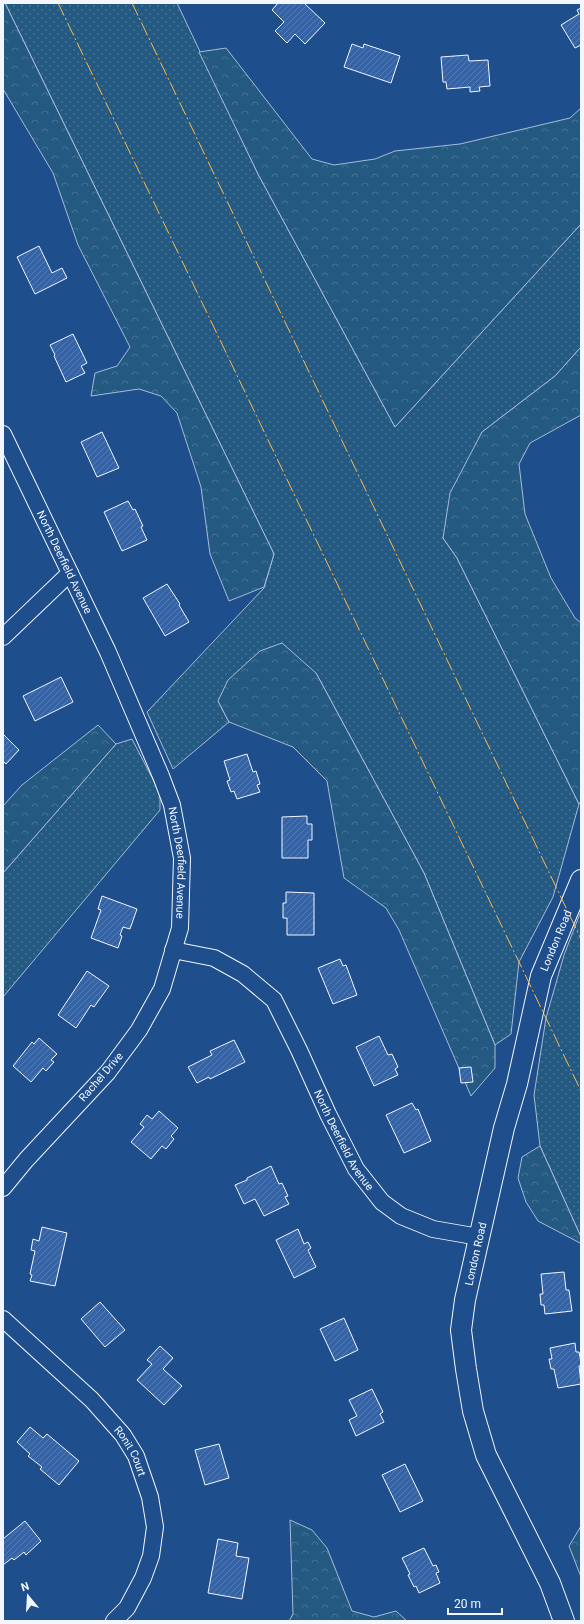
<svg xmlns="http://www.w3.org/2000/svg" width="584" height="1624" viewBox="0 0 584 1624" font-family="Roboto,sans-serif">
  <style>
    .grass { fill: url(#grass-dots); stroke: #a8bbd7 }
    .forest { fill: url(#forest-crowns); stroke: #a8bbd7 }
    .building { fill: url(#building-hatch); stroke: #f2f6ff }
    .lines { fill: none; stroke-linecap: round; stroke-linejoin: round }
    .minor-casing { stroke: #f2f6ff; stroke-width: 18 }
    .tertiary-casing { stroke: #f2f6ff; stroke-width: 22 }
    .minor { stroke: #1f4e8c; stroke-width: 16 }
    .tertiary { stroke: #1f4e8c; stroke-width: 20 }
    .power { stroke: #ffb74d; stroke-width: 1; stroke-dasharray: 14 3 2 3; stroke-linecap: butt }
    .labels { text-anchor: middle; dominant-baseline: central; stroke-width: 3; stroke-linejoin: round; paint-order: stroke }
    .street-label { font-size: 11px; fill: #f2f6ff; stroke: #1f4e8c }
  </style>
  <defs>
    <pattern id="grass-dots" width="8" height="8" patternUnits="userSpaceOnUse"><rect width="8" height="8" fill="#245a82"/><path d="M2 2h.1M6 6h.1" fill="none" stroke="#447295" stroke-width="1.8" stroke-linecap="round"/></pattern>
    <pattern id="forest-crowns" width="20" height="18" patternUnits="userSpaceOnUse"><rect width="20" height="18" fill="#245a82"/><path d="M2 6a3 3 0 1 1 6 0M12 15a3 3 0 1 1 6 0" fill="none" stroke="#447295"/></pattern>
    <pattern id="building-hatch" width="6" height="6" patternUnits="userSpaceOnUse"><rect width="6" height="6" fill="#3563a3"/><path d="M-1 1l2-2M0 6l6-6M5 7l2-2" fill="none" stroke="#537ab1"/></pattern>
  </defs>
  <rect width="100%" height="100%" fill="#1f4e8c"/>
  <path class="grass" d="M 5,3 L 177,3 L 258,174 L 395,427 L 581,224 L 581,347 L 555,376 L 482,432 L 443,538 L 457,558 L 579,804 L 553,897 L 519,962 L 511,1034 L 495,1045 L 424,873 L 316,673 L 218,701 L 229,722 L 173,769 L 147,712 L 264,588 L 274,554 Z
    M 132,739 L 160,793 L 160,810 L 3,997 L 3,873 L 116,744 Z
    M 581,911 L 581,1237 L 540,1146 L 534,1095 L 546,1018 L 564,955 Z"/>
  <path class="forest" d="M 3,3 L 5,3 L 274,554 L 264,587 L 229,601 L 210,554 L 201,487 L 177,413 L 161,396 L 139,389 L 91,396 L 95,373 L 117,366 L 130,347 L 78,245 L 53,173 L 3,89 Z
    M 226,48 L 312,159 L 334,165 L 375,159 L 395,151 L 460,144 L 570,118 L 581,108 L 581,224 L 395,427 L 258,174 L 199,52 Z
    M 581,347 L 581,415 L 530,443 L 519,464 L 525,514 L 551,578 L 575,618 L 581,623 L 581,801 L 579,804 L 457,558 L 443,538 L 450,493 L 482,432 L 555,376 Z
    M 282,643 L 316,673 L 424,873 L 495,1045 L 495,1068 L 471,1096 L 399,930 L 386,908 L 344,878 L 327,781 L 293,747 L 229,722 L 218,701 L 228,680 L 260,651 Z
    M 98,725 L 116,744 L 3,873 L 3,806 L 22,785 Z
    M 540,1146 L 581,1237 L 581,1245 L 580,1243 L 538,1221 L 526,1202 L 518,1178 L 522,1157 Z
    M 290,1520 L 312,1530 L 327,1548 L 352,1611 L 374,1617 L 396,1611 L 407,1621 L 289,1621 L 293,1614 Z
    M 581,1526 L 581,1577 L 569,1546 Z"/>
  <path class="building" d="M 278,3 L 304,3 L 325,23 L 305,44 L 295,34 L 287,43 L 275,31 L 284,22 L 272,10 Z
    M 581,8 L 581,45 L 575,48 L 561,25 L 579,14 L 577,10 Z
    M 352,44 L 363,48 L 364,44 L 400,56 L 391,83 L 344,67 Z
    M 468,55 L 469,61 L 488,60 L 490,86 L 479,87 L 480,91 L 470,92 L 470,87 L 447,89 L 446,82 L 443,82 L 441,57 Z
    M 39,246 L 52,273 L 62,268 L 67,278 L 35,294 L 17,257 Z
    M 73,334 L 87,363 L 81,366 L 85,373 L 66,382 L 54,356 L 55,355 L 50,345 Z
    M 102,432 L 119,468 L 97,477 L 81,442 Z
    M 128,501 L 133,510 L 135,509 L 143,526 L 141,527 L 147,540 L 122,551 L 104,512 Z
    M 167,584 L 180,604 L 179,605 L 189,622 L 165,636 L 143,598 Z
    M 61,677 L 73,702 L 35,721 L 23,696 Z
    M 3,734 L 19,750 L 6,764 L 3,761 Z
    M 247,754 L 253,772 L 256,771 L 260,784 L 257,785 L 260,792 L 237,799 L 234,791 L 231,792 L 227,781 L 230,780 L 224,761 Z
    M 307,816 L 307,824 L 312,824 L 312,840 L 308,840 L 308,858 L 282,858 L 282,817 Z
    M 286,892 L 314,893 L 314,935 L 287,935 L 287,918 L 283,918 L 283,903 L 286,903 Z
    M 102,896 L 137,909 L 130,929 L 123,927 L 120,935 L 122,936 L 118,948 L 91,938 L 101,910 L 98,909 Z
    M 340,959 L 343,966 L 346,965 L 357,995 L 333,1004 L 318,968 Z
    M 87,971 L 109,986 L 94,1007 L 91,1005 L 76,1028 L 58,1015 Z
    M 379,1036 L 388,1055 L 392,1054 L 398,1067 L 395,1069 L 398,1075 L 374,1086 L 356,1047 Z
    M 39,1038 L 57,1054 L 51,1060 L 54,1062 L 46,1071 L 43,1068 L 31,1082 L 13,1066 L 32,1042 L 34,1044 Z
    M 234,1040 L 245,1062 L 210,1079 L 209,1077 L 197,1083 L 188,1067 L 212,1055 L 210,1051 Z
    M 471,1067 L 473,1082 L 461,1083 L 459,1068 Z
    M 412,1103 L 416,1110 L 418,1109 L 431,1141 L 404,1153 L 386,1115 Z
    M 159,1111 L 178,1128 L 171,1136 L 174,1139 L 166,1149 L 162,1146 L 151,1159 L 131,1142 L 144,1127 L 140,1124 L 147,1115 L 152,1119 Z
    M 271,1166 L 279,1184 L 282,1183 L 288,1196 L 285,1197 L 289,1204 L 264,1216 L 255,1199 L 244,1204 L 235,1185 L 247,1180 L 247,1178 Z
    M 42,1227 L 67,1233 L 55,1286 L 30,1281 L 32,1275 L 30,1274 L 35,1251 L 31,1250 L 33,1239 L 39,1241 Z
    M 298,1229 L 304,1244 L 308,1242 L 311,1248 L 308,1250 L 316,1267 L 294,1278 L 276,1240 Z
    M 564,1272 L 566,1290 L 569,1290 L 572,1311 L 545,1314 L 544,1305 L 541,1305 L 540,1294 L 543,1294 L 541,1274 Z
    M 100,1302 L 125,1330 L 105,1347 L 81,1319 Z
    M 344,1318 L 358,1350 L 335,1361 L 320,1329 Z
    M 575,1343 L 576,1352 L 579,1352 L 581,1362 L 581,1366 L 579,1366 L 581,1384 L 558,1388 L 554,1369 L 551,1369 L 549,1359 L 552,1359 L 550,1348 Z
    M 160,1346 L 173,1358 L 163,1369 L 182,1386 L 164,1405 L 137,1380 L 152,1364 L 147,1360 Z
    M 372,1389 L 383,1412 L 380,1414 L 384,1422 L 356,1436 L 349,1420 L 357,1416 L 349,1400 Z
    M 30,1427 L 43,1438 L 47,1434 L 79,1461 L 59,1485 L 40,1469 L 42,1467 L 28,1456 L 30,1454 L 17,1442 Z
    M 219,1444 L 229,1478 L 205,1485 L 195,1450 Z
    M 405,1464 L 423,1501 L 400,1512 L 382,1475 Z
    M 25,1521 L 41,1541 L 26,1555 L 24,1552 L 14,1560 L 12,1558 L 3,1565 L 3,1539 Z
    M 218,1539 L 238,1543 L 236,1556 L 249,1558 L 242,1599 L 208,1593 Z
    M 424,1548 L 433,1566 L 436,1565 L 439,1572 L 436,1573 L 440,1583 L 419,1593 L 416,1586 L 414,1587 L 408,1575 L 410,1574 L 402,1558 Z"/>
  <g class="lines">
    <g class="minor-casing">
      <g id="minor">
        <path id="s1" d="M 3,434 L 108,652 L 161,776 L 172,805 L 182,858 L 180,928 L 162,989 L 139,1030 L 108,1072 L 26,1160 L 3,1188"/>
        <path d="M 3,637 L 70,573"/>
        <path id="s2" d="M 173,950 L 214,958 L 243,974 L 274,1000 L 299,1050 L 328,1114 L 356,1169 L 382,1202 L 401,1216 L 433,1229 L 479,1237"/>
        <path id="s3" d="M 3,1319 L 92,1400 L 123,1435 L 136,1456 L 150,1497 L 155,1527 L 151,1556 L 143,1578 L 127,1608 L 114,1621"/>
      </g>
    </g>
    <g class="tertiary-casing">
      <g id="tertiary">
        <path id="s4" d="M 564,1621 L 550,1583 L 486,1455 L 473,1411 L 466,1369 L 461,1330 L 465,1300 L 504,1128 L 517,1084 L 541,976 L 581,880"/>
      </g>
    </g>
    <use href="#minor" class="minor"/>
    <use href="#tertiary" class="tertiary"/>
    <path class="power" d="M 58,3 L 581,1091
      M 132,3 L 581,939"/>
  </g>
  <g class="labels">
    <g class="street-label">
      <text stroke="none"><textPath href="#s1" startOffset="142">North Deerfield Avenue</textPath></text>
      <text stroke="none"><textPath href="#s1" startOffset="466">North Deerfield Avenue</textPath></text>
      <text stroke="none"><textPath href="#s4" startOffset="713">London Road</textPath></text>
      <text transform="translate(101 1077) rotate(-49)">Rachel Drive</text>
      <text stroke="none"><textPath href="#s2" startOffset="272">North Deerfield Avenue</textPath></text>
      <text stroke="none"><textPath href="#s4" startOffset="389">London Road</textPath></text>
      <text stroke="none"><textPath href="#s3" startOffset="185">Ronit Court</textPath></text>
    </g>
  </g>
  <rect width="584" height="1624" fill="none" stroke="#f2f6ff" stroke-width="8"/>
  <g transform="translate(28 1596) rotate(342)" stroke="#1f4e8c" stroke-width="3" paint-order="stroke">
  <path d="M0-3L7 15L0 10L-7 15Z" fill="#f2f6ff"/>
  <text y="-6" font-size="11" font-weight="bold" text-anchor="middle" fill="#f2f6ff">N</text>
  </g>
  <path d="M448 1608v6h54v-6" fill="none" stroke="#f2f6ff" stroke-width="2"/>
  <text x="454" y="1608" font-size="12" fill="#f2f6ff" stroke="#1f4e8c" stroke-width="3" paint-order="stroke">20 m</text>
</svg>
